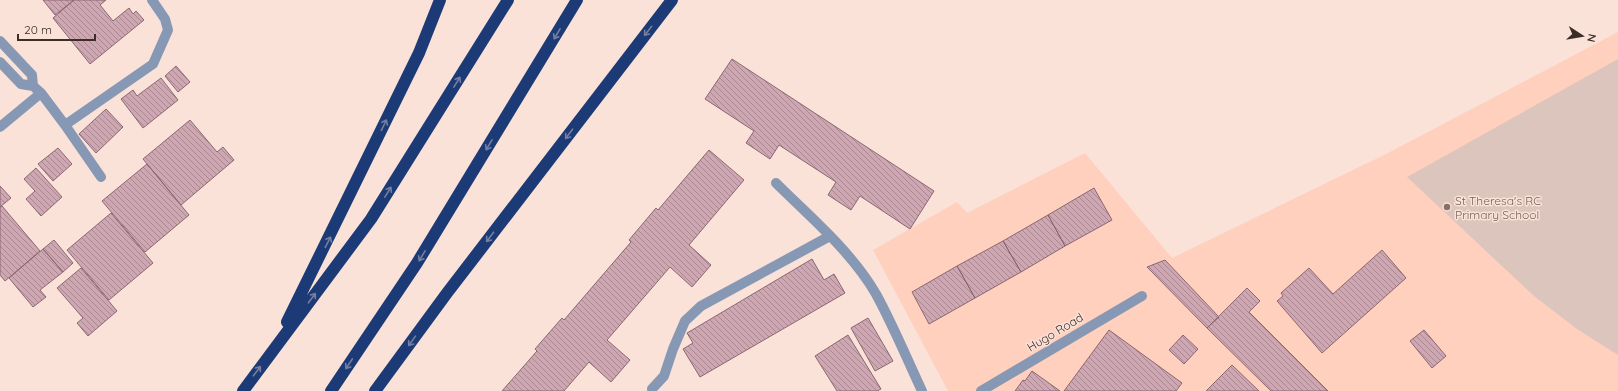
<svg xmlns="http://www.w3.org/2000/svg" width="1618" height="391" viewBox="0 0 1618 391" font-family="Quicksand,sans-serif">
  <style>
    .built { fill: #ffd0bd }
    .pitch { fill: #dcc5bc }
    .building { fill: url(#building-back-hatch); stroke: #8b6772 }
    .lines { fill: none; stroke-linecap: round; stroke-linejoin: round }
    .service { stroke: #8798b5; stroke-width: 10 }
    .minor { stroke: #8798b5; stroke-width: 10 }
    .motorway { stroke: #1c3b76; stroke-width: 12 }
    .oneway { stroke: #757e9e }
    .education-dot { fill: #8d6e63; stroke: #fae2d9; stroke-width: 1.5 }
    .labels { text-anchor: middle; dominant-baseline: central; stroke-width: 3; stroke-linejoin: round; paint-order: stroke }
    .education-label { font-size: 12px; fill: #785e54; stroke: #fae2d9; text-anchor: start }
    .street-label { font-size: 12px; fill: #3c2d27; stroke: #fae2d9 }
  </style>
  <defs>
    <pattern id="building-back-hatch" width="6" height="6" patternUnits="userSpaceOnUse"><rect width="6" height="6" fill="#cfa7b3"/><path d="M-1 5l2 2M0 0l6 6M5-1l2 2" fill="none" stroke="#a98892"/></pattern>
  </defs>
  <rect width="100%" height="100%" fill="#fae2d9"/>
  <path class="built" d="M 1618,32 L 1618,391 L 948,391 L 873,250 L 957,202 L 967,213 L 1085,153 L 1172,258 L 1386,154 Z"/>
  <path class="pitch" d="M 1618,59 L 1618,355 L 1577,329 L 1534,296 L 1407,177 Z"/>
  <path class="building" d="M 43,0 L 74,0 L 55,15 Z
    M 74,0 L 106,0 L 100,5 L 113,21 L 129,8 L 133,14 L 136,11 L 144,20 L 90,64 L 53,18 Z
    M 732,59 L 934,191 L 910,229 L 860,196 L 851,210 L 828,195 L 836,182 L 779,145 L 770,159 L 746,143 L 754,131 L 705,99 Z
    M 176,66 L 190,82 L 178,92 L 165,76 Z
    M 161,78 L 178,100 L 143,128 L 121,99 L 133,90 L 137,96 Z
    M 106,109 L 123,127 L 96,153 L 79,134 Z
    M 190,120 L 217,152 L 223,147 L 234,160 L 181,205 L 143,159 Z
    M 58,148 L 72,164 L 53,181 L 38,164 Z
    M 709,150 L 744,180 L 689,245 L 711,265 L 692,287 L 670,267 L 607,340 L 630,360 L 611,382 L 589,362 L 564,391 L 502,391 L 537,351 L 535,349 L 562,318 L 564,320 L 631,242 L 629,240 L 656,208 L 658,210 Z
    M 147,164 L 189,215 L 145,252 L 102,201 Z
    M 36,168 L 62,197 L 41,216 L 26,199 L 35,191 L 24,179 Z
    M 0,186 L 11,198 L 0,207 Z
    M 1094,188 L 1112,220 L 1065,246 L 1048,215 Z
    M 2,206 L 40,251 L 5,281 L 0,275 L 0,207 Z
    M 111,213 L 153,263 L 109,300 L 67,250 Z
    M 1048,215 L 1065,246 L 1021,272 L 1003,241 Z
    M 54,240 L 73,263 L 63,272 L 43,249 Z
    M 1003,241 L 1021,272 L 975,298 L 957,266 Z
    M 43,249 L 63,272 L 40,290 L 46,297 L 33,307 L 9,278 Z
    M 1382,250 L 1406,278 L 1322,353 L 1277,301 L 1283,296 L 1281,293 L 1309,268 L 1333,294 Z
    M 812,259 L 824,280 L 834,274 L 845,293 L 700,377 L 683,349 L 693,343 L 687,333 Z
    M 1165,260 L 1219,317 L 1207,328 L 1147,267 Z
    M 957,266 L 975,298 L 929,324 L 912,292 Z
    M 81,268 L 117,311 L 88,336 L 77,323 L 83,318 L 57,288 Z
    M 1247,288 L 1260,301 L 1249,312 L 1328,391 L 1271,391 L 1207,328 Z
    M 868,318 L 893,361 L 875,371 L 851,328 Z
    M 1109,330 L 1182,383 L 1176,391 L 1064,391 Z
    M 1424,330 L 1446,356 L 1432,368 L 1410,341 Z
    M 848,335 L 881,389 L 877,391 L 837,391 L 815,356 Z
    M 1183,335 L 1198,349 L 1184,364 L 1169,350 Z
    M 1232,365 L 1259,391 L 1206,391 Z
    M 1032,371 L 1060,391 L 1015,391 L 1023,380 L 1025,381 Z"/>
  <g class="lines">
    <path class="service" d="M 0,41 L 32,75 L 33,86
      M 0,62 L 21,84 L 33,86 L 41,93 L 0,127
      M 41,93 L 65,125 L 153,64 L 168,30 L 165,19 L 152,0
      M 65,125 L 101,177
      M 652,389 L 664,376 L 673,349 L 685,321 L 701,306 L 830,236"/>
    <path class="minor" d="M 776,183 C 811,218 851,251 876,294 C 893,325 907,359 922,391
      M 981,391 L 1142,296"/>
    <path class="motorway" d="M 287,322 L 419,53 L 440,0
      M 243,391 L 371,219 L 508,0
      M 331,391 L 417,263 L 577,0
      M 375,391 L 447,293 L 672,0"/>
  </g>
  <defs><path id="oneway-shaft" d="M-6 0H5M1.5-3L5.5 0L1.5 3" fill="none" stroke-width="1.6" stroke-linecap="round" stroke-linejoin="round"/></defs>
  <g class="oneway">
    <use href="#oneway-shaft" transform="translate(648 31) rotate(128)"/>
    <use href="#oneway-shaft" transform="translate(557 34) rotate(121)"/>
    <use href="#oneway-shaft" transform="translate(457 82) rotate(-58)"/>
    <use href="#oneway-shaft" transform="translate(384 125) rotate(-64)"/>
    <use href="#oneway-shaft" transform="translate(569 134) rotate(127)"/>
    <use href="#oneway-shaft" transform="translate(489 145) rotate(121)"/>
    <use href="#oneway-shaft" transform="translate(388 192) rotate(-58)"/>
    <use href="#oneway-shaft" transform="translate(490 237) rotate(127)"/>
    <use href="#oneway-shaft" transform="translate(328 242) rotate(-63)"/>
    <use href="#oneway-shaft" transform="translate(422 256) rotate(121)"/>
    <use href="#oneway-shaft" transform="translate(312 298) rotate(-53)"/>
    <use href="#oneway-shaft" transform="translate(412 341) rotate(126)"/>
    <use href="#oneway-shaft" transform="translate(349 364) rotate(124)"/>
    <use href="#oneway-shaft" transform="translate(257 371) rotate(-53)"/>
  </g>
  <circle class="education-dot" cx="1447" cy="207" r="4"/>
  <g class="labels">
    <g class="education-label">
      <text x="1455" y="200">St Theresa's RC<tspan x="1455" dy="14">Primary School</tspan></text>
    </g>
    <g class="street-label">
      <text transform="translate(1055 332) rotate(-31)">Hugo Road</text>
    </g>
  </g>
  <g transform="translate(1582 36) rotate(102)" stroke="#fae2d9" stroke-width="3" paint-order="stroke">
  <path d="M0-3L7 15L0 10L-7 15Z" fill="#3c2d27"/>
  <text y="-6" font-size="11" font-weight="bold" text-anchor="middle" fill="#3c2d27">N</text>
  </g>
  <path d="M18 34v6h77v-6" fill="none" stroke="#3c2d27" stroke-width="2"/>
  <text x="24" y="34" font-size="12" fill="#3c2d27" stroke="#fae2d9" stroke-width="3" paint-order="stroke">20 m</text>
</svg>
